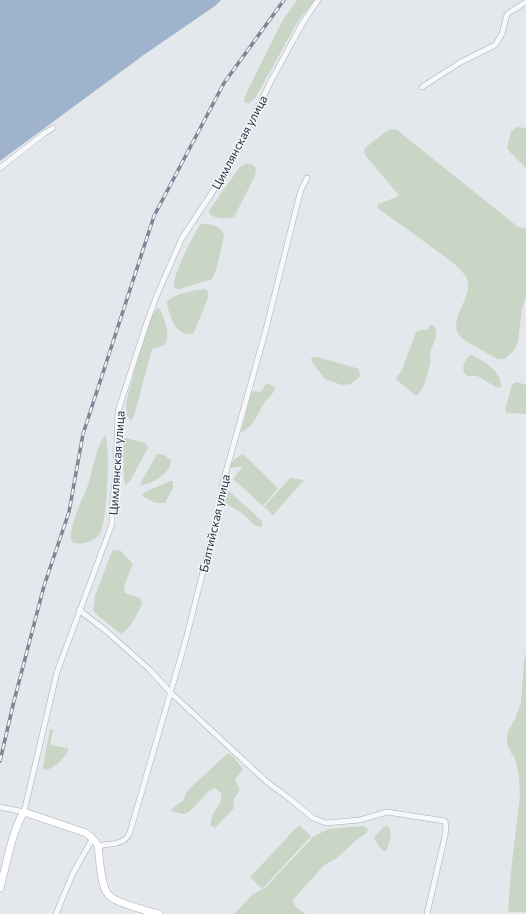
<svg xmlns="http://www.w3.org/2000/svg" width="526" height="914" viewBox="0 0 526 914" font-family="Commissioner,sans-serif">
  <style>
    .green { fill: #c9d6c5 }
    .water { fill: #9fb4cc }
    .lines { fill: none; stroke-linecap: round; stroke-linejoin: round }
    .minor-casing { stroke: #a9aeb7; stroke-width: 6 }
    .secondary-casing { stroke: #a9aeb7; stroke-width: 8 }
    .minor { stroke: #f7f8fa; stroke-width: 5 }
    .secondary { stroke: #fff; stroke-width: 7 }
    .rail-casing { stroke: #7d8696; stroke-width: 3.5 }
    .rail { stroke: #f4f6f9; stroke-width: 2; stroke-dasharray: 6; stroke-linecap: butt }
    .labels { text-anchor: middle; dominant-baseline: central; stroke-width: 3; stroke-linejoin: round; paint-order: stroke }
    .street-label { font-size: 12px; fill: #2b3445; stroke: #f4f6f9 }
  </style>
  <rect width="100%" height="100%" fill="#e4e7ec"/>
  <path class="green" d="M 297,0 L 315,0 L 298,21 L 256,97 L 248,104 L 244,102 L 245,96 L 281,23 Z
    M 517,127 L 526,128 L 526,168 L 510,152 L 507,147 L 511,132 Z
    M 392,129 L 397,130 L 518,227 L 526,228 L 526,296 L 522,309 L 518,342 L 515,349 L 505,359 L 498,359 C 490,354 464,342 459,335 C 447,319 476,295 466,277 C 460,267 447,258 437,251 C 417,236 397,222 377,208 L 378,204 L 397,197 L 398,194 L 365,155 L 364,149 L 385,132 Z
    M 247,163 L 253,165 L 256,168 L 255,176 L 237,211 L 234,217 C 225,219 216,220 209,213 L 210,209 L 237,171 L 241,166 Z
    M 202,224 C 211,224 221,226 224,235 L 217,267 L 212,279 L 180,289 L 174,288 C 172,275 193,236 200,225 Z
    M 204,289 L 207,290 L 208,293 L 208,298 L 194,332 L 192,334 C 187,334 182,333 179,330 C 173,326 167,308 167,302 C 174,293 193,291 204,289 Z
    M 157,308 L 160,309 C 164,319 172,335 164,345 L 152,349 L 134,416 L 132,420 L 130,420 L 127,416 L 126,403 C 131,386 148,318 157,308 Z
    M 431,325 L 435,327 C 439,335 432,345 430,353 C 429,356 431,359 430,363 C 429,370 423,393 416,396 L 397,380 L 396,378 L 402,370 L 416,332 L 420,330 L 426,330 Z
    M 472,355 C 484,361 503,373 501,387 L 498,388 L 477,376 L 468,376 L 464,373 C 462,367 464,361 469,356 Z
    M 312,357 L 317,357 L 356,368 L 359,370 L 360,376 L 351,384 L 342,385 L 325,379 L 312,362 L 311,360 Z
    M 517,382 L 526,385 L 526,414 L 507,413 L 505,410 L 512,384 Z
    M 266,384 C 271,384 273,385 275,389 C 273,395 268,397 265,402 C 258,412 254,428 241,432 L 251,394 L 253,391 L 261,392 Z
    M 105,435 C 111,445 107,526 99,535 C 93,542 81,545 73,543 C 71,540 70,538 71,534 C 73,516 82,501 88,485 C 92,472 97,445 105,435 Z
    M 124,438 L 126,438 L 145,443 L 148,448 L 130,481 L 126,485 L 124,481 L 123,441 Z
    M 157,454 L 164,455 L 171,460 C 171,475 152,483 139,486 Z
    M 243,454 L 278,488 L 263,506 L 233,479 L 243,466 L 231,468 L 228,467 L 236,458 Z
    M 290,478 L 304,480 L 273,515 L 264,507 Z
    M 170,481 L 173,481 L 173,488 L 165,503 L 155,503 L 142,496 L 143,493 Z
    M 225,490 L 227,490 L 231,493 L 262,521 L 262,526 L 260,527 L 254,525 L 243,514 L 224,502 L 222,500 L 223,492 Z
    M 114,550 L 121,551 L 132,563 L 132,566 L 124,586 L 125,593 L 140,598 L 142,603 C 139,611 130,630 121,634 L 96,614 L 93,609 L 95,596 L 112,551 Z
    M 526,653 L 526,912 L 512,912 L 508,911 L 511,871 L 520,795 L 519,776 L 515,758 L 511,753 L 507,744 L 507,733 L 515,719 L 521,703 L 524,661 Z
    M 50,729 L 53,730 L 50,745 L 68,748 L 68,750 C 65,758 55,768 46,770 L 43,768 L 43,766 Z
    M 228,753 L 233,756 L 243,769 L 235,780 L 240,790 L 233,800 L 234,808 L 215,828 L 211,826 C 209,811 224,806 221,793 L 215,788 L 209,791 L 189,812 L 184,814 L 171,811 L 171,809 L 183,801 L 186,793 L 190,788 Z
    M 299,825 L 311,836 L 262,889 L 250,877 Z
    M 364,826 L 368,829 L 366,833 L 355,841 L 337,858 L 324,865 L 293,900 L 293,902 L 296,907 L 305,914 L 234,914 L 253,894 L 265,888 L 313,837 L 328,829 Z
    M 385,826 L 388,826 C 394,835 389,842 386,851 L 384,851 C 381,850 376,841 374,837 Z"/>
  <path class="water" d="M 0,0 L 221,0 L 215,6 L 145,54 L 0,161 Z"/>
  <g class="lines">
    <g class="minor-casing">
      <path id="minor" d="M 422,87 L 461,62 L 495,45 L 502,34 L 507,14 L 526,2
        M 0,168 L 45,133 L 53,128
        M 79,610 L 105,630 L 149,669 L 171,693 L 267,782 L 290,799 L 313,818 L 326,823 L 360,820 L 387,812 L 445,821 L 446,827 L 445,836 L 427,914
        M 0,807 L 24,812 L 57,672 L 112,524 L 112,509 L 116,473 L 118,411 L 147,322 L 157,295 L 182,238 L 227,170 L 270,83 L 302,24 L 318,0
        M 98,846 C 109,843 125,846 130,832 L 186,639 L 220,504 L 223,482 L 265,333 L 295,213 L 301,190 L 307,178
        M 56,914 L 73,873 L 93,838"/>
    </g>
    <g class="secondary-casing">
      <path id="secondary" d="M 0,888 C 6,867 12,830 24,812 L 86,833 C 91,837 95,840 98,846 C 100,858 100,885 108,894 C 114,903 148,911 159,914"/>
    </g>
    <use href="#minor" class="minor"/>
    <use href="#secondary" class="secondary"/>
    <g class="rail-casing">
      <path id="rail" d="M 0,761 L 14,701 L 44,586 L 69,512 L 83,434 L 154,216 L 224,83 L 284,0"/>
    </g>
    <use href="#rail" class="rail"/>
  </g>
  <g class="labels">
    <g class="street-label">
      <text transform="translate(239 142) rotate(-62)">Цимлянская улица</text>
      <text transform="translate(116 463) rotate(-86)">Цимлянская улица</text>
      <text transform="translate(214 523) rotate(-77)">Балтийская улица</text>
    </g>
  </g>
</svg>
